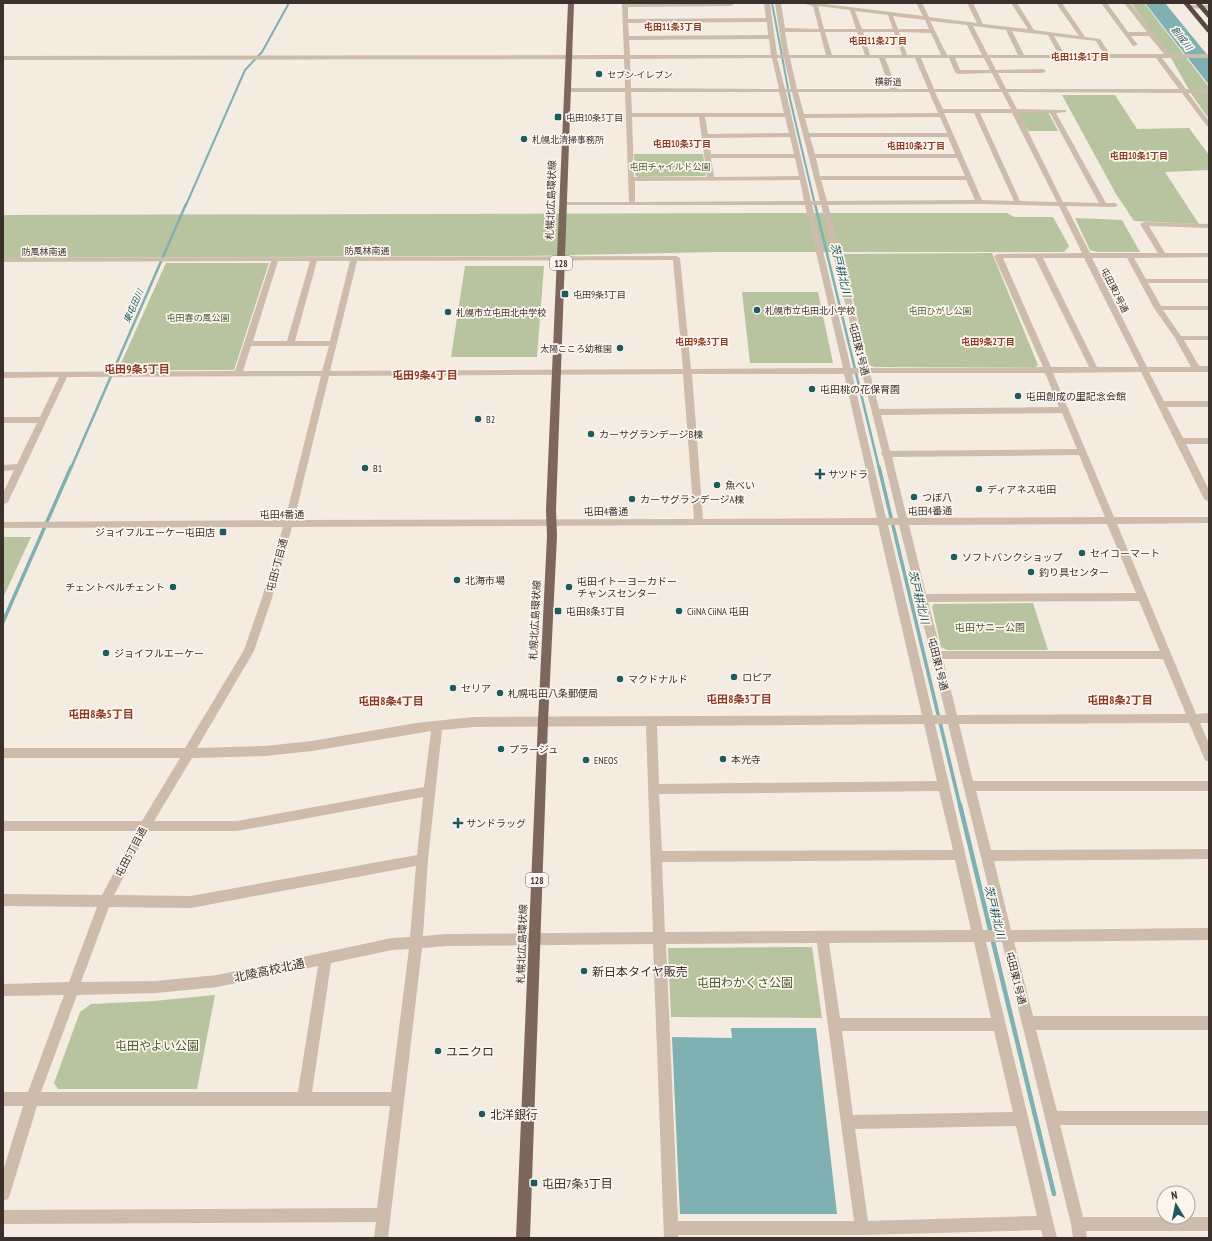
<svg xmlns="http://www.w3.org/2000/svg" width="1212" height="1241" viewBox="0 0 1212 1241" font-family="'PT Sans Narrow','Noto Sans JP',sans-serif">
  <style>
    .green { fill: #b8c4a0 }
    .water { fill: #7fb0b2 }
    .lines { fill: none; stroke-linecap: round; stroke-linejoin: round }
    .stream-far3 { stroke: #7fb0b2; stroke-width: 2 }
    .stream-far2 { stroke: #7fb0b2; stroke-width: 2.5 }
    .stream-far1 { stroke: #7fb0b2; stroke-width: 3.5 }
    .stream { stroke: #7fb0b2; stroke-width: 4.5 }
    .minor { fill: #cdbbac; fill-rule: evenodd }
    .major { fill: #7d675c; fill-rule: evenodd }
    .highway { fill: #5c4a42; fill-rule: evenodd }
    .poi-dot { fill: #1f5a5e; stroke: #fbf5ee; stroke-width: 1.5 }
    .labels { text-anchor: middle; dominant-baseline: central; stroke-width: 3.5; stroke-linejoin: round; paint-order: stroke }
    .far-neighbourhood-label { font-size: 9px; font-weight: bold; fill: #8c3b22; stroke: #fbf5ee }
    .far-water-label { font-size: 9px; font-style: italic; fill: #1f5a5e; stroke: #fbf5ee }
    .far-poi-label { font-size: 9px; fill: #3b302b; stroke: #fbf5ee; text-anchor: start }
    .far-street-label { font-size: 9px; fill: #3b302b; stroke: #fbf5ee }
    .far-park-label { font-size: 9px; fill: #4a5a2e; stroke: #fbf5ee }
    .shield { fill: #fbf5ee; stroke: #756b66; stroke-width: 1 }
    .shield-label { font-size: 9px; font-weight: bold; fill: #3b302b }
    .street-label { font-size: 10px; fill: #3b302b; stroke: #fbf5ee }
    .poi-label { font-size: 10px; fill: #3b302b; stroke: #fbf5ee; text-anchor: start }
    .park-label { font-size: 10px; fill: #4a5a2e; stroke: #fbf5ee }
    .water-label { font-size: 11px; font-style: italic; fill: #1f5a5e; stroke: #fbf5ee }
    .neighbourhood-label { font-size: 11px; font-weight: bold; fill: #8c3b22; stroke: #fbf5ee }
    .near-street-label { font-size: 12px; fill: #3b302b; stroke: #fbf5ee }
    .near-poi-label { font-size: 12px; fill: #3b302b; stroke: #fbf5ee; text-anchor: start }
    .near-park-label { font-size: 12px; fill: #4a5a2e; stroke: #fbf5ee }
  </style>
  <rect width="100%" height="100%" fill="#f4ebe1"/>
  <path class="green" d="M 1131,3 L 1144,3 L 1209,87 L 1209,119 L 1192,95 L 1171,58 Z
    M 1062,95 L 1115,95 L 1137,129 L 1189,128 L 1209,155 L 1209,170 L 1165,172 L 1199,224 L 1134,221 L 1116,194 Z
    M 1048,112 L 1058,131 L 1028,131 L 1018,113 Z
    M 703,154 L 706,175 L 704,176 L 638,177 L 635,175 L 634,154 Z
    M 811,213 L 1007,213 L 1014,217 L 1053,217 L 1069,246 L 1064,252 L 716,252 L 526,256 L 3,258 L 3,215 Z
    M 1075,218 L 1122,220 L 1140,252 L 1097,252 L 1090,250 Z
    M 992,253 L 1038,365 L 1035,367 L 874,367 L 869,365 L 842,254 Z
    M 166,263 L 269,263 L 234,370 L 118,370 Z
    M 465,266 L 544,266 L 537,357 L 451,357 Z
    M 742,292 L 818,292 L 833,363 L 750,363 Z
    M 3,537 L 31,537 L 3,598 Z
    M 1033,603 L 1048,650 L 947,650 L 941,647 L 932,607 L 934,604 Z
    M 812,947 L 822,1018 L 671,1017 L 668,948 Z
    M 215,995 L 197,1089 L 58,1089 L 54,1083 L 80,1012 L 91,1004 L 154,1001 Z"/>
  <path class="water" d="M 1145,3 L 1165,3 L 1209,57 L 1209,85 Z
    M 731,1028 L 816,1028 L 837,1214 L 680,1214 L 672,1037 L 732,1038 Z"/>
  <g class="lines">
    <path class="stream-far3" d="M 772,3 L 790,99 L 815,205
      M 186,205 L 245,70 L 262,52 L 289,3"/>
    <path class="stream-far2" d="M 815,204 L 879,468
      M 71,468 L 186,204"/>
    <path class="stream-far1" d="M 879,467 L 960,806
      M 3,622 L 71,467"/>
    <path class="stream" d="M 960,805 L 1054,1194"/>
    <path class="minor" d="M 622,3 L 734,4 L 731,6 L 628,7 L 628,19 L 766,18 L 764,3 L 770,3 L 777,55 L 783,55 L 775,3 L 781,3 L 785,28 L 819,29 L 813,6 L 801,3 L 817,3 L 923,16 L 916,3 L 922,3 L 929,17 L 977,23 L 967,3 L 973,3 L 983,24 L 1028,29 L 1011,3 L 1017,3 L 1034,30 L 1079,36 L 1056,3 L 1062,3 L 1085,37 L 1100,39 L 1110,54 L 1164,54 L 1149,36 L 1131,36 L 1138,45 L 1133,46 L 1101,3 L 1107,3 L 1128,32 L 1147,32 L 1124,3 L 1130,3 L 1170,54 L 1209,54 L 1209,58 L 1162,58 L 1186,89 L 1209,89 L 1209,93 L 1188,93 L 1209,121 L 1209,127 L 1207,126 L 1182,93 L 1008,92 L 1017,109 L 1066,110 L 1066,112 L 1056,113 L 1106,203 L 1115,203 L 1118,205 L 1115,207 L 1066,206 L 1090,253 L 1158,253 L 1140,224 L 1144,222 L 1209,224 L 1209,228 L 1149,226 L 1165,253 L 1209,253 L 1209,257 L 1134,258 L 1146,279 L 1209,279 L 1209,283 L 1148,283 L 1161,306 L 1209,306 L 1209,310 L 1163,310 L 1181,336 L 1209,336 L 1209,340 L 1184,340 L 1199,366 L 1209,366 L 1209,372 L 1149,372 L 1164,401 L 1209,401 L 1209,407 L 1167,407 L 1183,438 L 1209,438 L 1209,444 L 1186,444 L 1209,490 L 1209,502 L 1204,499 L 1141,372 L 1053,373 L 1114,517 L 1209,517 L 1209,523 L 1117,524 L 1196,714 L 1209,713 L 1209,723 L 1200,723 L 1209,744 L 1209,762 L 1205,760 L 1189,723 L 959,724 L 973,781 L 1209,781 L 1209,791 L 976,791 L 991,850 L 1209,849 L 1209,859 L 994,861 L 1011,930 L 1209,928 L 1209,940 L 1014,942 L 1033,1016 L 1209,1016 L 1209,1030 L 1036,1030 L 1057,1111 L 1209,1111 L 1209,1125 L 1060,1125 L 1083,1217 L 1209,1217 L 1209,1231 L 1086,1231 L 1087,1238 L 1073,1238 L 1071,1224 L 1002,942 L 986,942 L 1057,1238 L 1043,1238 L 1041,1230 L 862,1235 L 678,1235 L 678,1238 L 664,1238 L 653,944 L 447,946 L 422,948 L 388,1238 L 374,1238 L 376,1222 L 3,1224 L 3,1210 L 377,1208 L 390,1106 L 37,1106 L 10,1194 L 8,1199 L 3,1201 L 3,1171 L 23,1106 L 3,1106 L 3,1092 L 28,1092 L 64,995 L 3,996 L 3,984 L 69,982 L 97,907 L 3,906 L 3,894 L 102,895 L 136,831 L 3,831 L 3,821 L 142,821 L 180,758 L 3,758 L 3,748 L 185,748 L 244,650 L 262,598 L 283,527 L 3,528 L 3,522 L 285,520 L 321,376 L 67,377 L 8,502 L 3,505 L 3,493 L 14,470 L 3,471 L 3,465 L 17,464 L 37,423 L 3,423 L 3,417 L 40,417 L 59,377 L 3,378 L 3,372 L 235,371 L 271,261 L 3,262 L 3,258 L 676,256 L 680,258 L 691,369 L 843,368 L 805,205 L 561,205 L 561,203 L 563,202 L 629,202 L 625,92 L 567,92 L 564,90 L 567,88 L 625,88 L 624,59 L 3,60 L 3,56 L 624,55 ZM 818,6 L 850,10 L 856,29 L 824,29 ZM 855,11 L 888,15 L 893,29 L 862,29 ZM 893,16 L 925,20 L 929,29 L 898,29 ZM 930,21 L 967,25 L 982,55 L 947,55 ZM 767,22 L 768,35 L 629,36 L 628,23 ZM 973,26 L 1006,30 L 1018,55 L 988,55 ZM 1012,31 L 1048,35 L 1059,55 L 1024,55 ZM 785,32 L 820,32 L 826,55 L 789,55 ZM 825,32 L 857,32 L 865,55 L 832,55 ZM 863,32 L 894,32 L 902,55 L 870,55 ZM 899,32 L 931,33 L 941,55 L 907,55 ZM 1054,36 L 1096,41 L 1104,54 L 1065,55 ZM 769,39 L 771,55 L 630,55 L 629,40 ZM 772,58 L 779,89 L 631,88 L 630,59 ZM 777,58 L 784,58 L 791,89 L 785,89 ZM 790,58 L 879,58 L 890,89 L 797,89 ZM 885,58 L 915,58 L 928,89 L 897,89 ZM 921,58 L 949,58 L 955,72 L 958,74 L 992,73 L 1000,89 L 934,89 ZM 955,58 L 984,58 L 990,70 L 960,70 ZM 990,58 L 1156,58 L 1179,89 L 1006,89 L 998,73 L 1043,73 L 1046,71 L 1043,69 L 996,70 ZM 631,92 L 779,92 L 784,113 L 632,113 ZM 786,92 L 792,92 L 820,201 L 811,201 ZM 798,92 L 929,92 L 938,113 L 804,114 ZM 935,92 L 1002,92 L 1011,109 L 943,109 ZM 944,113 L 974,113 L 1014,201 L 982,200 ZM 980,113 L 1012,113 L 1057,202 L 1020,201 ZM 1019,113 L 1050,113 L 1099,203 L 1063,202 ZM 632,117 L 699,117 L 707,177 L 634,177 ZM 705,117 L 785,117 L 789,133 L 708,134 ZM 940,117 L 947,133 L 809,133 L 805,118 ZM 790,137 L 794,154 L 711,154 L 708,138 ZM 810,137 L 948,137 L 955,154 L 815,154 ZM 711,158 L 795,158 L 799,176 L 714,177 ZM 816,158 L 957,158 L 965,176 L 820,176 ZM 800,180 L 804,201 L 635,202 L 635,181 ZM 821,180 L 966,180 L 975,200 L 827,201 ZM 979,204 L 1059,206 L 1082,253 L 998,254 L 994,256 L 1043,367 L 869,368 L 828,205 ZM 812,205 L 821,205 L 861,368 L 851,368 ZM 1003,258 L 1035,258 L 1089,367 L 1051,367 ZM 1043,258 L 1084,258 L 1139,367 L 1097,367 ZM 1092,258 L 1127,258 L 1154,308 L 1175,338 L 1191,367 L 1147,367 ZM 673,260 L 683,369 L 330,371 L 357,261 ZM 278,261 L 310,261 L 287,341 L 253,341 ZM 317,261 L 350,261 L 330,341 L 295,341 ZM 251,346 L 329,346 L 322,371 L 243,371 ZM 862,373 L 882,452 L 881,454 L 883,456 L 898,518 L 886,518 L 852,374 ZM 870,373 L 1045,373 L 1059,407 L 879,409 ZM 683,374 L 694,519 L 294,520 L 329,376 ZM 692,374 L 844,374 L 877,518 L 703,519 ZM 1062,413 L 1077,449 L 890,451 L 881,415 ZM 1079,455 L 1105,517 L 907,518 L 892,457 ZM 1107,524 L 1136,593 L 926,594 L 909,525 ZM 702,525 L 878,525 L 922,715 L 473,717 L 416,723 L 312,741 L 265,746 L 197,748 L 254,651 L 272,598 L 292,527 ZM 888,525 L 899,525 L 917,596 L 916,598 L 931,653 L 930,655 L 932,658 L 946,715 L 933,715 ZM 1139,601 L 1160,651 L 941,651 L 928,602 ZM 943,659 L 1163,659 L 1186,714 L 957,715 ZM 924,724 L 937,781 L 659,784 L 657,726 ZM 935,724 L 948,724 L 999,930 L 983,930 ZM 646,726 L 653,932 L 447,934 L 423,936 L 428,859 L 442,730 L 473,727 ZM 431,731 L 424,787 L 237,821 L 154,821 L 192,758 L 265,756 L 312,751 ZM 939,791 L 953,850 L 662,851 L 659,794 ZM 423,797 L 417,855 L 191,896 L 114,895 L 148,831 L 237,831 ZM 955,860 L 971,930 L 665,932 L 662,862 ZM 416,866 L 410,937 L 392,938 L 217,975 L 156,981 L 81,982 L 109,907 L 191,908 ZM 974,942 L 991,1018 L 840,1018 L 829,943 ZM 817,943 L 854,1221 L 678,1221 L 666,944 ZM 409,949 L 391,1092 L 312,1092 L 331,963 L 392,950 ZM 318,966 L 298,1092 L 41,1092 L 77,995 L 156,993 L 217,987 ZM 842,1031 L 994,1031 L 1013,1112 L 853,1115 ZM 1016,1126 L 1037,1216 L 868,1221 L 855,1129 Z
      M 1190,5 L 1209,5 L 1209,9 L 1188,8 L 1187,7 Z"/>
    <path class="major" d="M 568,3 L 574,3 L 556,510 L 557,536 L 548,721 L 530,1238 L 516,1238 L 538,721 L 547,536 L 546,510 Z"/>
    <path class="highway" d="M 1183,3 L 1189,3 L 1209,27 L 1209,33 L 1207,32 Z
      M 1195,3 L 1201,3 L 1209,12 L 1209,18 L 1207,17 Z"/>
  </g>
  <g class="poi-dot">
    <circle cx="599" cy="74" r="4"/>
    <rect x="554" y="113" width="8" height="8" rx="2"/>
    <circle cx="524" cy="139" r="4"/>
    <rect x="561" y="290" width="8" height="8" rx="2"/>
    <circle cx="757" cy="310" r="4"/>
    <circle cx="448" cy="312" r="4"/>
    <circle cx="620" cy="348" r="4"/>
    <circle cx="812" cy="389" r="4"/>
    <circle cx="1018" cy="396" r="4"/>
    <circle cx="478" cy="419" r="4"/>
    <circle cx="591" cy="434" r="4"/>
    <circle cx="365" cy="468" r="4"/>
    <path d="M818 468h4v4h4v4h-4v4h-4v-4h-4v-4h4z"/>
    <circle cx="717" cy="485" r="4"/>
    <circle cx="979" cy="489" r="4"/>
    <circle cx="914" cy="497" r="4"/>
    <circle cx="632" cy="499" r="4"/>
    <rect x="219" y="528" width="8" height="8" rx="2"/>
    <circle cx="1082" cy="553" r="4"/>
    <circle cx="954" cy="557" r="4"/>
    <circle cx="1031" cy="572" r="4"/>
    <circle cx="457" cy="580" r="4"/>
    <circle cx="173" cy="587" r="4"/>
    <circle cx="569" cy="587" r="4"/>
    <rect x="554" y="607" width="8" height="8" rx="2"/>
    <circle cx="679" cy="611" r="4"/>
    <circle cx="106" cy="653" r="4"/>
    <circle cx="734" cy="677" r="4"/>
    <circle cx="620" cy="679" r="4"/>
    <circle cx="453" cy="688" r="4"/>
    <circle cx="500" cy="693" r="4"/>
    <circle cx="501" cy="749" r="4"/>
    <circle cx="723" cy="759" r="4"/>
    <circle cx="586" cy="760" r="4"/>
    <path d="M456 817h4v4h4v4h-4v4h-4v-4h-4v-4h4z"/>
    <circle cx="584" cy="971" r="4"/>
    <circle cx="438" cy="1051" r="4"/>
    <circle cx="482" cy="1114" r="4"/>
    <rect x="530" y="1179" width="8" height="8" rx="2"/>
  </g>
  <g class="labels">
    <g class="far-neighbourhood-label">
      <text x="673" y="26">屯田11条3丁目</text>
      <text x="878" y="40">屯田11条2丁目</text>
      <text x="1080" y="56">屯田11条1丁目</text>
      <text x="682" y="143">屯田10条3丁目</text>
      <text x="916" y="145">屯田10条2丁目</text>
      <text x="1139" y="155">屯田10条1丁目</text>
      <text x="702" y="341">屯田9条3丁目</text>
      <text x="988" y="341">屯田9条2丁目</text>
    </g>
    <g class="far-water-label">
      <text transform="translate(1182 38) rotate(52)">創成川</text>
      <text transform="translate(133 306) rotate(-66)">東屯田川</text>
    </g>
    <g class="far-poi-label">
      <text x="607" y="74">セブン-イレブン</text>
      <text x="566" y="117">屯田10条3丁目</text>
      <text x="532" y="139">札幌北清掃事務所</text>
      <text x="573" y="294">屯田9条3丁目</text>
      <text x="765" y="310">札幌市立屯田北小学校</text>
      <text x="456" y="312">札幌市立屯田北中学校</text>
      <text x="612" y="348" text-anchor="end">太陽こころ幼稚園</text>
    </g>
    <g class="far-street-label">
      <text x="888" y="81">横新道</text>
      <text x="367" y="250">防風林南通</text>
      <text x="44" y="251">防風林南通</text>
      <text transform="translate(1115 290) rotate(63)">屯田東2号通</text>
    </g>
    <g class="far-park-label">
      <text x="670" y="166">屯田チャイルド公園</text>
      <text x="940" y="310">屯田ひがし公園</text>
      <text x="198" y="317">屯田春の風公園</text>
    </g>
    <g class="shield">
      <rect x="550" y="256" width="22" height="14" rx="3"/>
      <rect x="526" y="873" width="22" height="14" rx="3"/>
    </g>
    <g class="shield-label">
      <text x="561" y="263">128</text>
      <text x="537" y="880">128</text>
    </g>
    <g class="street-label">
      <text transform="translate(551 200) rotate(-88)">札幌北広島環状線</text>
      <text transform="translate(859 349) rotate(76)">屯田東1号通</text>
      <text x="606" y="511">屯田4番通</text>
      <text transform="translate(930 511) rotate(-1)">屯田4番通</text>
      <text x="282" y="514">屯田4番通</text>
      <text transform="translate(277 565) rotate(-75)">屯田5丁目通</text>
      <text transform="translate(535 620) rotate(-87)">札幌北広島環状線</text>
      <text transform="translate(938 664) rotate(76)">屯田東1号通</text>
      <text transform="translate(131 852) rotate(-62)">屯田5丁目通</text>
      <text transform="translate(522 944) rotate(-88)">札幌北広島環状線</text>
      <text transform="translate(1016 978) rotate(76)">屯田東1号通</text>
    </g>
    <g class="poi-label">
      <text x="820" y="389">屯田桃の花保育園</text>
      <text x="1026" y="396">屯田創成の里記念会館</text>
      <text x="486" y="419">B2</text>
      <text x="599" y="434">カーサグランデージB棟</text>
      <text x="373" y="468">B1</text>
      <text x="828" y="474">サツドラ</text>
      <text x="725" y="485">魚べい</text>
      <text x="987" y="489">ディアネス屯田</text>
      <text x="922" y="497">つぼ八</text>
      <text x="640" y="499">カーサグランデージA棟</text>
      <text x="215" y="532" text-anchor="end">ジョイフルエーケー屯田店</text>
      <text x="1090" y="553">セイコーマート</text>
      <text x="962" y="557">ソフトバンクショップ</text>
      <text x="1039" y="572">釣り具センター</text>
      <text x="465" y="580">北海市場</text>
      <text x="577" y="581">屯田イトーヨーカドー<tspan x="577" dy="12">チャンスセンター</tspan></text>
      <text x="165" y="587" text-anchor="end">チェントペルチェント</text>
      <text x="566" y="611">屯田8条3丁目</text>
      <text x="687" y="611">CiiNA CiiNA 屯田</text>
      <text x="114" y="653">ジョイフルエーケー</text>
      <text x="742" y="677">ロピア</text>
      <text x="628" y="679">マクドナルド</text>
      <text x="461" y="688">セリア</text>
      <text x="508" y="693">札幌屯田八条郵便局</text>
      <text x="509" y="749">プラージュ</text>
      <text x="731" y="759">本光寺</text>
      <text x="594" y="760">ENEOS</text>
      <text x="466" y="823">サンドラッグ</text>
    </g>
    <g class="park-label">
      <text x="990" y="627">屯田サニー公園</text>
    </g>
    <g class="water-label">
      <text transform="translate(841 270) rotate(76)">茨戸耕北川</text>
      <text transform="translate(919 597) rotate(76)">茨戸耕北川</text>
      <text transform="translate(995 912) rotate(76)">茨戸耕北川</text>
    </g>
    <g class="neighbourhood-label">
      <text x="137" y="369">屯田9条5丁目</text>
      <text x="425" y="375">屯田9条4丁目</text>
      <text x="739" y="699">屯田8条3丁目</text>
      <text x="1120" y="700">屯田8条2丁目</text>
      <text x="391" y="701">屯田8条4丁目</text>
      <text x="101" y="714">屯田8条5丁目</text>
    </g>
    <g class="near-street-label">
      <text transform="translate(269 970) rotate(-12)">北陵高校北通</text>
    </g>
    <g class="near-poi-label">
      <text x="592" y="971">新日本タイヤ販売</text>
      <text x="446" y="1051">ユニクロ</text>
      <text x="490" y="1114">北洋銀行</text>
      <text x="542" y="1183">屯田7条3丁目</text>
    </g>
    <g class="near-park-label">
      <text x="745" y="982">屯田わかくさ公園</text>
      <text x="157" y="1045">屯田やよい公園</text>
    </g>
  </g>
  <rect width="1212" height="1241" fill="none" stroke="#3b302b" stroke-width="8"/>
  <g transform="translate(1176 1205) rotate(350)"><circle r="19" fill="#fbf5ee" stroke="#aea6a0"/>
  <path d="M0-3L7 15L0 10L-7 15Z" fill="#1f5a5e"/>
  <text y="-6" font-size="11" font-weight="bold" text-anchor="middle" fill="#3b302b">N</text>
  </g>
</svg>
